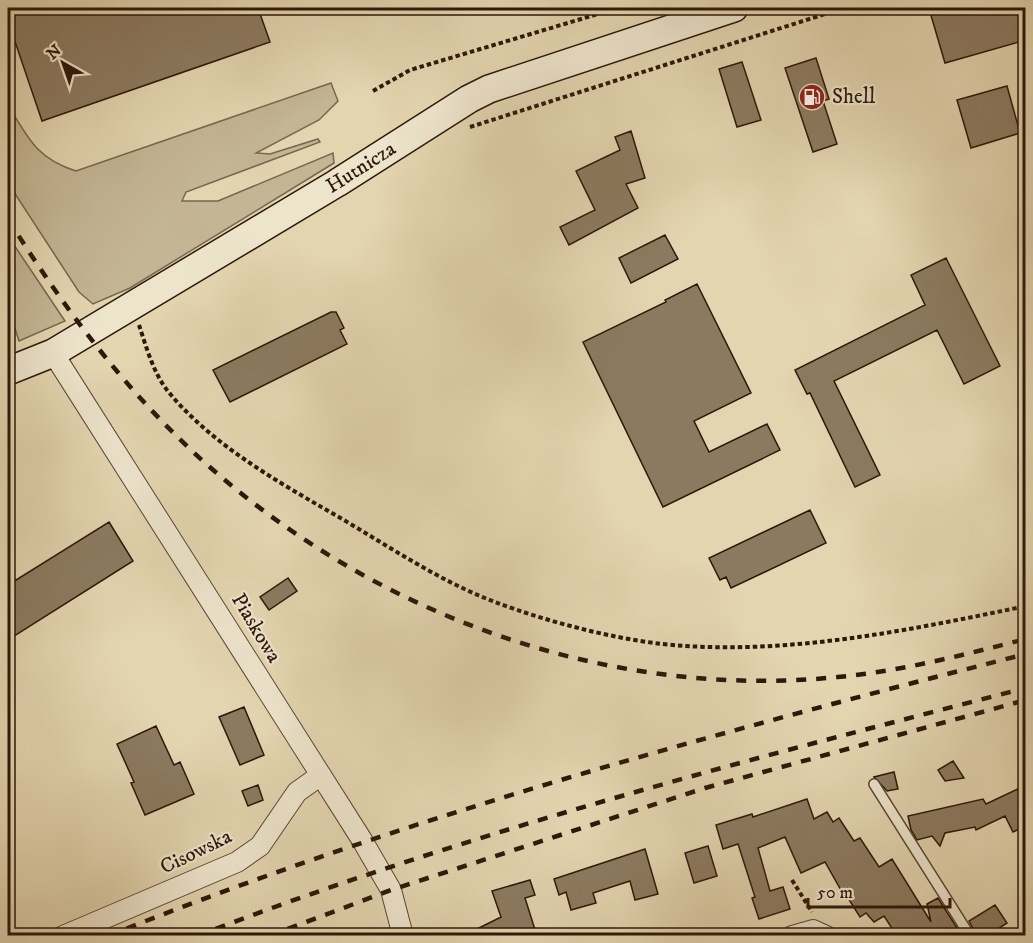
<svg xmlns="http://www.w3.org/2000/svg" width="1033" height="943" viewBox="0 0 1033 943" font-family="'IM FELL DW Pica',serif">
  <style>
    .grass { fill: #c4b594; stroke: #78664e; stroke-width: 1.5 }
    .building { fill: #8c7a60; stroke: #2d1709; stroke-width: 1.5 }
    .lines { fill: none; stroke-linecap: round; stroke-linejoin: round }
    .lane-casing { stroke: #5a4633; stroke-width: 12 }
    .street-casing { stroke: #5a4633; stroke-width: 22 }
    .secondary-casing { stroke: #2d1709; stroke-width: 30 }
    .path { stroke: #2d1709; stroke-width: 4; stroke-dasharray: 4.5 3; stroke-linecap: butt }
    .lane { stroke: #ede4cc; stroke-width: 9 }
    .street { stroke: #ede4cc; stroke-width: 20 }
    .secondary { stroke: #ede4cc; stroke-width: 27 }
    .rail { stroke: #2d1709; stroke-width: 4.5; stroke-dasharray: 10 10; stroke-linecap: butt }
    .labels { text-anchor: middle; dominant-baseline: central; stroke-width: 4.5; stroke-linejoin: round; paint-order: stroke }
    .poi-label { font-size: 21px; fill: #2d1709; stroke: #ede4cc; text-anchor: start }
    .street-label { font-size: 21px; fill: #2d1709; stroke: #ede4cc }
  </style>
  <rect width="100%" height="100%" fill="#e3d5b0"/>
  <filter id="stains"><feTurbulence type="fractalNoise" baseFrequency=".00333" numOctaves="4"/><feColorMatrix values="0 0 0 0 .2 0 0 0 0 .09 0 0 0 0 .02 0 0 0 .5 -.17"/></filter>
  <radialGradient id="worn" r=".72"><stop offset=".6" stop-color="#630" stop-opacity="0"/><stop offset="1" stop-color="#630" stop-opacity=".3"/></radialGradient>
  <path class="grass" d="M 331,83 L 338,101 L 319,120 L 256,153 L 270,154 L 318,139 L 320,142 L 186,192 L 182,201 L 218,201 L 333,153 L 334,163 L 130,288 L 93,304 L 79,292 L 8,183 L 8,105 C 28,138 37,159 76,171 Z
    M 8,236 L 65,321 L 19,341 L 8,306 Z"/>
  <path class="building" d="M 8,8 L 258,8 L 270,42 L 42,121 L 8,21 Z
    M 946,8 L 1026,8 L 1026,40 L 945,63 L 930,12 Z
    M 816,58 L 829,99 L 823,101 L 837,144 L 813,152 L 785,68 Z
    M 742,62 L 761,120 L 737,127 L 719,69 Z
    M 1007,86 L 1020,133 L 971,148 L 957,100 Z
    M 631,131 L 645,178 L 626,184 L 638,208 L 569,245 L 560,227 L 595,210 L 576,171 L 620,150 L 615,137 Z
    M 665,235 L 678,259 L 631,283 L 619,258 Z
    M 946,258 L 1000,366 L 964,384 L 937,330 L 834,381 L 880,475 L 855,487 L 810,393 L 807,394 L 795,370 L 925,305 L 911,275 Z
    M 697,284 L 751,393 L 694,421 L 709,452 L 767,424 L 780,450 L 663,507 L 583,342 L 666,302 L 665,300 Z
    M 331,312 L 336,312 L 344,328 L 340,330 L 347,344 L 230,402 L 213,370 Z
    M 810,510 L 826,543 L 731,588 L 726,577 L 720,580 L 709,558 Z
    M 109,522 L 133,561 L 8,640 L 8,585 Z
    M 288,578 L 297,591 L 269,610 L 260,597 Z
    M 244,707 L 264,755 L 240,765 L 219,717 Z
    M 156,726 L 174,765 L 180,762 L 194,794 L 145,815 L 131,783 L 134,782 L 117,744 Z
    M 953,761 L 964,778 L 945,781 L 938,770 Z
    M 894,772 L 898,789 L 887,791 L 874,777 Z
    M 258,785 L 263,800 L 248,806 L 242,791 Z
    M 1026,785 L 1026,826 L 1013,832 L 1005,816 L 976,830 L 975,827 L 945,833 L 940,846 L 932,836 L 917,840 L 911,830 L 908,816 L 983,799 L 986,804 Z
    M 807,799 L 814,819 L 827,812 L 833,822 L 839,818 L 854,841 L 860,838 L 879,867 L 892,859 L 931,922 L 927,904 L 938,898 L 962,936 L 897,936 L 884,916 L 874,922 L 866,913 L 860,917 L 848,898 L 846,899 L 825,862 L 801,873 L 785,837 L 758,848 L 770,891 L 783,887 L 790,909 L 759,919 L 752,898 L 755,897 L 738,844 L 723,849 L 716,825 L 752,814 L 753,817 Z
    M 708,846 L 717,876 L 694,883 L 685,853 Z
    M 645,849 L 658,894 L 635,900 L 630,881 L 593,893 L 596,903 L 571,910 L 566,892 L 559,895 L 554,879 Z
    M 530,880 L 535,895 L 525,898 L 537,936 L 463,936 L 501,917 L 492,891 Z
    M 995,905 L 1007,923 L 987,936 L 977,936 L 969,921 Z"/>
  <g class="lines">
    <g class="lane-casing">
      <path id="lane" d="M 874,784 L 970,936"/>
    </g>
    <g class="street-casing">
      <path id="street" d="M 53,353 L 362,840 L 391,890 L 403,936
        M 63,936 L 237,862 L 260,846 L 297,792 L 321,775
        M 792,936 L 813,930 L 826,936"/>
    </g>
    <g class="secondary-casing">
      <g id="secondary">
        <path id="s1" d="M 8,371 L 53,353 L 337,183 L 469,99 L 489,89 L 734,8"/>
      </g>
    </g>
    <path class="path" d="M 373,91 L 410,70 L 618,8
      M 470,127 L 844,8
      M 139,325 C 146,346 153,372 167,390 C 207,440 268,476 323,508 C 380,540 434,579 495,602 C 550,623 628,643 686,646 C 800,653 915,629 1026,606
      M 792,880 L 812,912"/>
    <use href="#lane" class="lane"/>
    <use href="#street" class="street"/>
    <use href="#secondary" class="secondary"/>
    <path class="rail" d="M 8,219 C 60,302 118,381 190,449 C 361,610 602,701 838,677 C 902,671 963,655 1026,639
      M 108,936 C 407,816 714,733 1026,654
      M 197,936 C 467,832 746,760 1026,688
      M 269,936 L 391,890 L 705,788 L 1026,700"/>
  </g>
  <defs>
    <g id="fuel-disc" transform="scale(1.35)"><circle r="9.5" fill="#8f2418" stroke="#ede4cc"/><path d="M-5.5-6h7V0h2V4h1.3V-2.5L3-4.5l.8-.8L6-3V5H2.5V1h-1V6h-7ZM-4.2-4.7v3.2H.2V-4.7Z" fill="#fff"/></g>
  </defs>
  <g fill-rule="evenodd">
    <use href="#fuel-disc" x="812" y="97"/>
  </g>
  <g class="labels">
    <g class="poi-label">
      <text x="832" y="97">Shell</text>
    </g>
    <g class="street-label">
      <text stroke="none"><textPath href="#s1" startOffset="408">Hutnicza</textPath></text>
      <text transform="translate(256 628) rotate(59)">Piaskowa</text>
      <text transform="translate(196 852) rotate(-26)">Cisowska</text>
    </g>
  </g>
  <rect width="1033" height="943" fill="none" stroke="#e3d5b0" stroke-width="30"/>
  <rect x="9" y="9" width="1015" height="925" fill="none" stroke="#2d1709" stroke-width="3"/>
  <rect x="15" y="15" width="1003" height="913" fill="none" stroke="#2d1709" stroke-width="1.5"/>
  <g transform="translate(63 63) rotate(320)" stroke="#ede4cc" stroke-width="4.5" paint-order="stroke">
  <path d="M0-4.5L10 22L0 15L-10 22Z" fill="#2d1709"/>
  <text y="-9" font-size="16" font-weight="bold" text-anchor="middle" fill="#2d1709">N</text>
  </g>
  <path d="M808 898v9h142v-9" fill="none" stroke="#2d1709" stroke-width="3"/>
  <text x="817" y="898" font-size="18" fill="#2d1709" stroke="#ede4cc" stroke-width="4.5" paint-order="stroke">50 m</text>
  <rect width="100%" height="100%" filter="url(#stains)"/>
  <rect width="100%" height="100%" fill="url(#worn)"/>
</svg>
